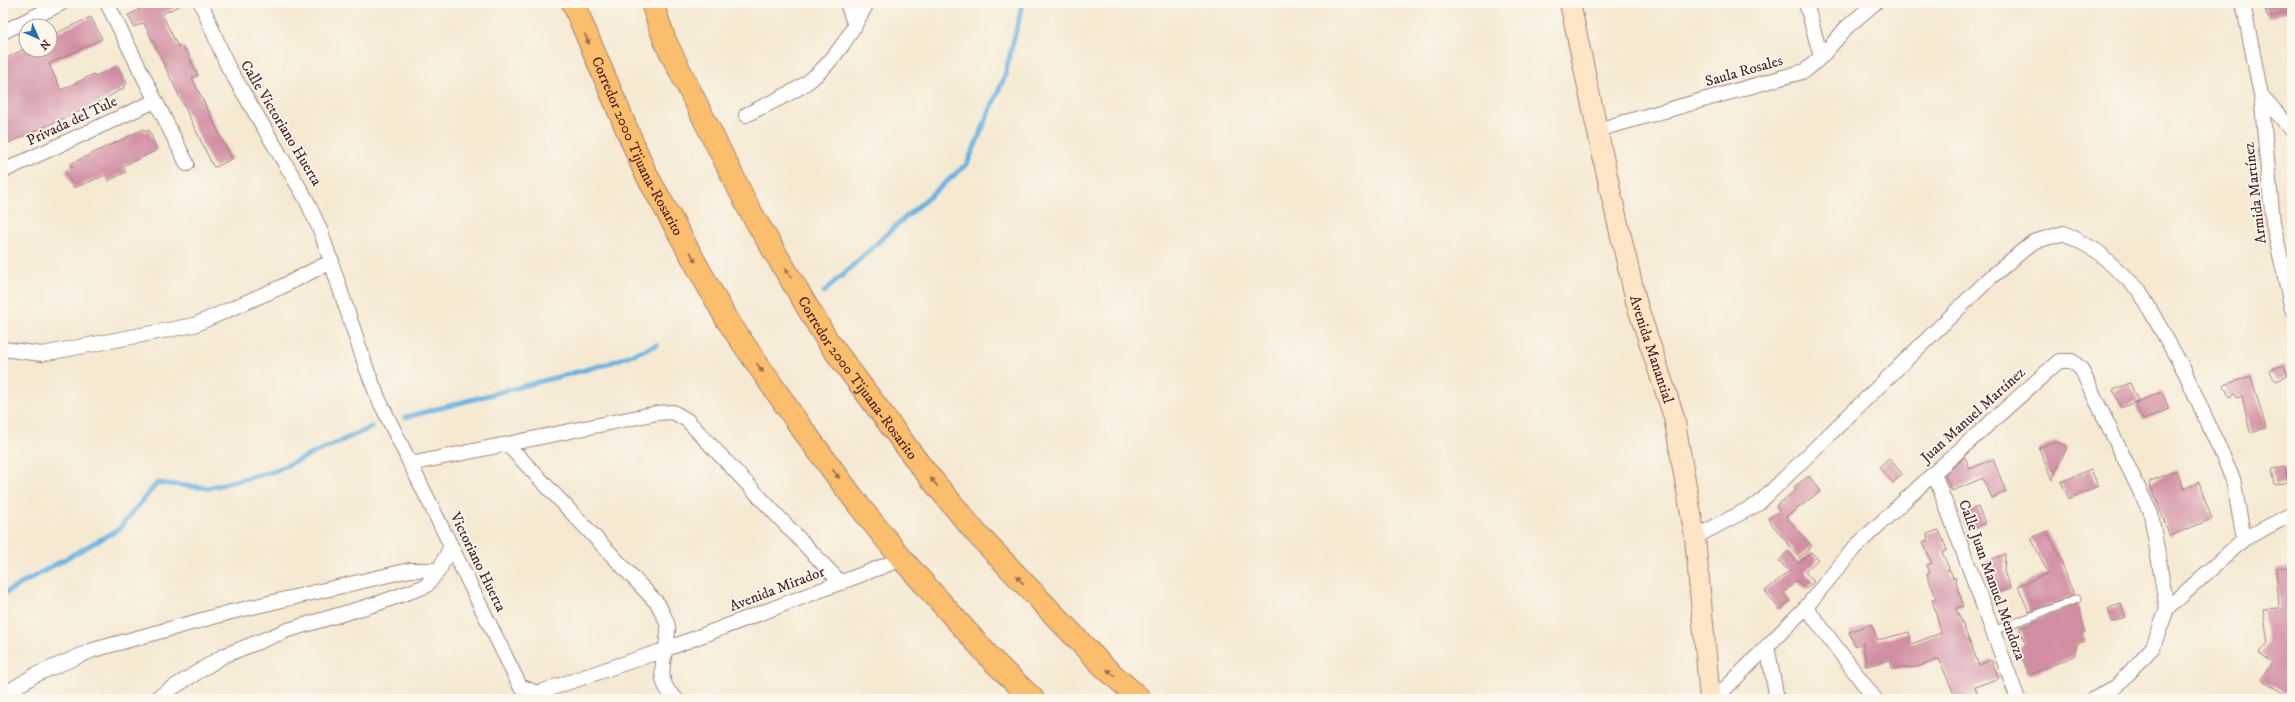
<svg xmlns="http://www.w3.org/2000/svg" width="2295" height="702" viewBox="0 0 2295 702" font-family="'IM FELL DW Pica',serif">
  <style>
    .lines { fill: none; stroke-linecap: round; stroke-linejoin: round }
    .stream { stroke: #6bb3e2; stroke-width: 5 }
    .building { fill: #d28ea3 }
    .service-casing { stroke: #a0847e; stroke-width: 9 }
    .minor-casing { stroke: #a0847e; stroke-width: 16 }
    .secondary-casing { stroke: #a0847e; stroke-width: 22 }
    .trunk-casing { stroke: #a0847e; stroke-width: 24 }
    .service { stroke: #fff; stroke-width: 7 }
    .minor { stroke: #fff; stroke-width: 14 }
    .secondary { stroke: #fde5c5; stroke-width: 20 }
    .trunk { stroke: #fabe6d; stroke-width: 22 }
    .oneway { fill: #996749 }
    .labels { text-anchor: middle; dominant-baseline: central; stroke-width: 3.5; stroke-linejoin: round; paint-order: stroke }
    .street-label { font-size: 15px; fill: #4a1f2b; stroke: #fbf7ec }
  </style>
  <rect width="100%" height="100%" fill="#fbf7ec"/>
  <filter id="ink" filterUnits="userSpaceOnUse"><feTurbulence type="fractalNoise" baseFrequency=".025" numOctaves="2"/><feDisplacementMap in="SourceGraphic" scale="8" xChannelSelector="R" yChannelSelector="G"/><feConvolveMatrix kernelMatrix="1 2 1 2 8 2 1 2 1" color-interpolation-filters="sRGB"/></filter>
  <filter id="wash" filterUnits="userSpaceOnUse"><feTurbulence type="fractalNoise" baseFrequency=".012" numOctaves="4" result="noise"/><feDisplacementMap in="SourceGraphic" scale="16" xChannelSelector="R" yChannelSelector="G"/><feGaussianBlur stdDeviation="0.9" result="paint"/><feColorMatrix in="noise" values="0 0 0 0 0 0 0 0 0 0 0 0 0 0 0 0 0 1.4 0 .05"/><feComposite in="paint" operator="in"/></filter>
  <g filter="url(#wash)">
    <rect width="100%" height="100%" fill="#f5e9d2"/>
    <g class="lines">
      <path class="stream" d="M 824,292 L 899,223 L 967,164 L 1004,78 L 1023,3
        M 406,417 L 607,364 L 657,345
        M 3,594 L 119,529 L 157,483 L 208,488 L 274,471 L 372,427"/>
    </g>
    <g id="blocks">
      <path class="building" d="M 135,3 L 185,3 L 162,14 L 178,47 L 182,46 L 184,50 L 186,50 L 198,75 L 192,78 L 232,159 L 216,167 L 213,166 L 144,23 L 134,27 L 128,15 L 139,10 Z
        M 2263,3 L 2292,3 L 2292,10 L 2268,18 Z
        M 91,17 L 102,39 L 49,64 L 61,90 L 94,74 L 95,76 L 118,66 L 127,84 L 123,86 L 124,88 L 94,105 L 3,145 L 3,60 L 26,48 L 26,50 L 50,50 L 50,36 Z
        M 144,129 L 145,132 L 149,130 L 157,150 L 123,166 L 126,172 L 108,181 L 106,175 L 74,188 L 65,170 L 73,167 L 70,164 Z
        M 2284,365 L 2288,376 L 2276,381 L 2269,370 Z
        M 2251,376 L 2266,428 L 2250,432 L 2242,396 L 2237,398 L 2235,394 L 2229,397 L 2224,385 Z
        M 2130,383 L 2138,401 L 2121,408 L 2113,390 Z
        M 2162,392 L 2169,409 L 2143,420 L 2135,403 Z
        M 2055,441 L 2067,447 L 2052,480 L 2039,448 Z
        M 1965,457 L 1970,469 L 1993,459 L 2006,492 L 1992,498 L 1983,478 L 1952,491 L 1945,474 Z
        M 1889,458 L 1902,474 L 1893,483 L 1879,467 Z
        M 2285,467 L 2287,482 L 2275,485 L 2272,469 Z
        M 2091,469 L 2098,486 L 2069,499 L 2061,482 Z
        M 2176,470 L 2184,489 L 2199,482 L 2212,519 L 2170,536 L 2149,482 Z
        M 1809,476 L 1821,491 L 1786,517 L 1812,546 L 1799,558 L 1768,519 L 1779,511 L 1776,506 L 1796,490 L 1794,487 Z
        M 1978,507 L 1985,523 L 1969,530 L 1962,514 Z
        M 1939,530 L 1947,550 L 1942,552 L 1949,568 L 1947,570 L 1950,570 L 1953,578 L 1955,577 L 1963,606 L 1956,608 L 1979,665 L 1991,660 L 1999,678 L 1975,687 L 1979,699 L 1956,699 L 1939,659 L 1918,667 L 1892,669 L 1891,660 L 1866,666 L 1863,643 L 1855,646 L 1849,632 L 1871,624 L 1878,640 L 1909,632 L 1911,644 L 1941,633 L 1932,599 L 1936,598 L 1927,574 L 1930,572 L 1927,565 L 1932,563 L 1923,542 L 1928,540 L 1927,534 Z
        M 2047,531 L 2063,563 L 2062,564 L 2074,595 L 2029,612 L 2018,586 L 2048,573 L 2031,538 Z
        M 1788,551 L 1798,563 L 1811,552 L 1818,559 L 1805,572 L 1814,582 L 1806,589 L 1797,580 L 1784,593 L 1790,601 L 1780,610 L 1765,591 L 1789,571 L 1779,561 Z
        M 2005,554 L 2004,572 L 2011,588 L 1996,594 L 1983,563 Z
        M 2290,567 L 2292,606 L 2292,699 L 2261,679 L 2272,662 L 2259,654 L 2268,643 L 2263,609 L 2279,608 L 2276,568 Z
        M 2121,603 L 2125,617 L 2112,622 L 2108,609 Z
        M 2078,604 L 2085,631 L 2082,635 L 2085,641 L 2077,644 L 2074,656 L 2029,675 L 2018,648 L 2026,645 L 2019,628 Z"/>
    </g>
  </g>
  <g filter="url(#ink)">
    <use href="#blocks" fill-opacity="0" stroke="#a0847e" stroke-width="1"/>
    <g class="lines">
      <g class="service-casing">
        <path id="service" d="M 1993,631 L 2077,599"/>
      </g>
      <g class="minor-casing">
        <path id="minor" d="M 107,3 L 187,164
          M 201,3 L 227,65 L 306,199 L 321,232 L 367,370 L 379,400 L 520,686 L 537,693 L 664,650 L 902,559
          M 847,3 L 855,26
          M 1806,3 L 1821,57
          M 2243,3 L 2261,95 L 2273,223 L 2292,309
          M 3,32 L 62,3
          M 2261,95 L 2292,130
          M 746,115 C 766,104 791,95 809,81 C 836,60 851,33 867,3
          M 1597,130 L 1805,71 L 1821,57 L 1847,27 L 1875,3
          M 3,171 L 155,101
          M 3,349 L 42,354 L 194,325 L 281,287 L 332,261
          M 507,444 L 658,604 C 661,611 667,620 668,627 C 669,653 650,678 676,699
          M 410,464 L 657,413 L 673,412 L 687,420 L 841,583
          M 1934,473 L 2018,699
          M 1695,537 L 1758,504 L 1990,278 L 2033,242 L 2064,233 L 2097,251 L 2139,290 L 2185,372 L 2233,479 L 2244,539
          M 1806,607 L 1875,699
          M 1767,646 L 1777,699
          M 3,695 L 35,675 L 93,650 L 231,612 L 410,570 L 439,570
          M 155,699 L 223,656 L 288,630 L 379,603 L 426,586 L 439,570 L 451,546
          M 1715,699 L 1806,607 L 1855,547 L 1934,473 L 2059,361 L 2072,361 L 2081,369 L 2151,514 L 2167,609
          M 2094,699 L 2117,686 L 2153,647 L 2167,609 L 2244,539 L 2292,514"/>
      </g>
      <g class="secondary-casing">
        <g id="secondary">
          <path id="s1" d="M 1570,3 L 1611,194 L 1637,305 L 1674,417 L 1695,537 L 1710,699"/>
        </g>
      </g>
      <g class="trunk-casing">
        <g id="trunk">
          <path id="s2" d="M 573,3 L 645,172 L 727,320 L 800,426 L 860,507 L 902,559 L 993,661 L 1033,699"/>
          <path id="s3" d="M 652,3 L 665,41 L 749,209 L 827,340 L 920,465 L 976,533 L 1102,665 L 1140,699"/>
        </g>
      </g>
      <use href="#service" class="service"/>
      <use href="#minor" class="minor"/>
      <use href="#secondary" class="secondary"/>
      <use href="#trunk" class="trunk"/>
    </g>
    <defs><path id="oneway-solid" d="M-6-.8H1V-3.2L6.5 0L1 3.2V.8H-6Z"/></defs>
    <g class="oneway">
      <use href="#oneway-solid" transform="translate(587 39) rotate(66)"/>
      <use href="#oneway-solid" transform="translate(693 257) rotate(61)"/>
      <use href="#oneway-solid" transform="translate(788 273) rotate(-121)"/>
      <use href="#oneway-solid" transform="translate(760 368) rotate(55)"/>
      <use href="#oneway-solid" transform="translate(836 474) rotate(54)"/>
      <use href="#oneway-solid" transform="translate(934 482) rotate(-129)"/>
      <use href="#oneway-solid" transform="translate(1020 580) rotate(-133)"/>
      <use href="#oneway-solid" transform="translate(1111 673) rotate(-138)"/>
    </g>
  </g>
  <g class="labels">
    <g class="street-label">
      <text transform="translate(1744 71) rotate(-16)">Saula Rosales</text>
      <text transform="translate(72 121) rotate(-25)">Privada del Tule</text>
      <text transform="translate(281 123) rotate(59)">Calle Victoriano Huerta</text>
      <text stroke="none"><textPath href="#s2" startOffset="157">Corredor 2000 Tijuana-Rosarito</textPath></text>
      <text transform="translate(2255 193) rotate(-97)">Armida Martínez</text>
      <text stroke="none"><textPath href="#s1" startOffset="356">Avenida Manantial</textPath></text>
      <text stroke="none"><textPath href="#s3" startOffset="429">Corredor 2000 Tijuana-Rosarito</textPath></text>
      <text transform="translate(1973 415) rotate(-42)">Juan Manuel Martínez</text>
      <text transform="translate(478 562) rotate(64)">Victoriano Huerta</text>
      <text transform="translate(1992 580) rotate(70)">Calle Juan Manuel Mendoza</text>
      <text transform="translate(777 589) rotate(-21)">Avenida Mirador</text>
    </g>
  </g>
  <rect width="2295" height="702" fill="none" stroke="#fbf7ec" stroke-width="16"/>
  <g transform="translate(38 38) rotate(135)"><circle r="19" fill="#fbf7ec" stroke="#b4a19f"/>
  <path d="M0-3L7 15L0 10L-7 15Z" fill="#1f6fb2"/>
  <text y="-6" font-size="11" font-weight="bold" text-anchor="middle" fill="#4a1f2b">N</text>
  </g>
</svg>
